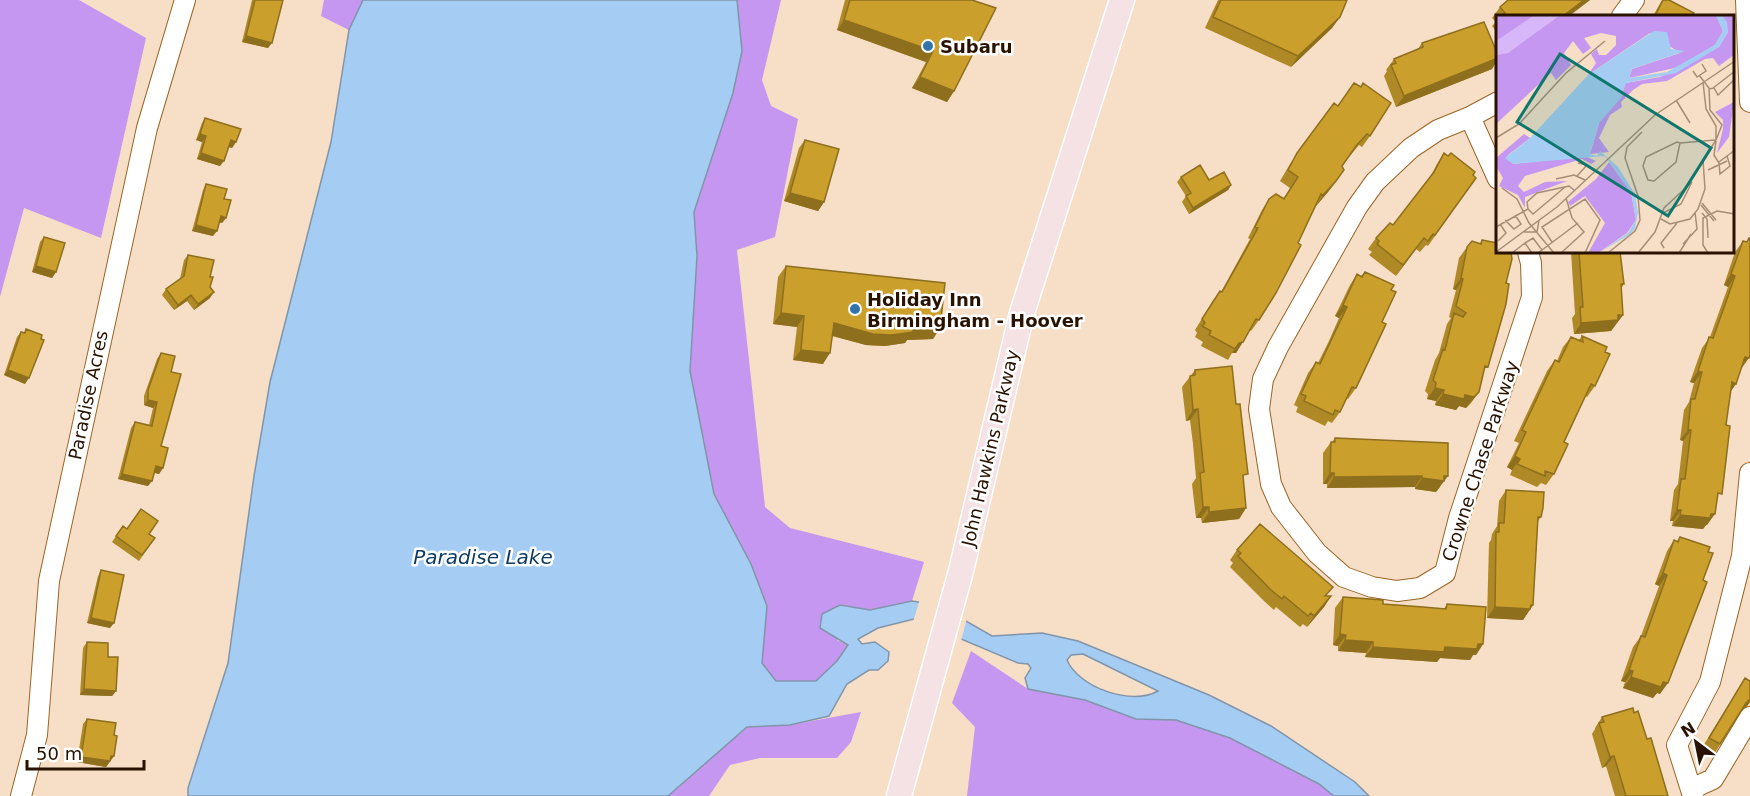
<svg xmlns="http://www.w3.org/2000/svg" width="1750" height="796" viewBox="0 0 1750 796" font-family="'DejaVu Sans',sans-serif">
  <style>
    .forest { fill: #c597f1 }
    .water { fill: #a5cdf3; stroke: #8095aa; stroke-width: 1.5; fill-rule: evenodd }
    .pier { fill: #f7dec6 }
    .lines { fill: none; stroke-linecap: round; stroke-linejoin: round }
    .minor-casing { stroke: #9b6525; stroke-width: 22 }
    .major-casing { stroke: #fff; stroke-width: 27 }
    .minor { stroke: #fff; stroke-width: 20 }
    .major { stroke: #f4e2e5; stroke-width: 24 }
    .wall { fill: #af8925 }
    .shaded-wall { fill: #8e6f1e }
    .building { fill: #cb9f2b; stroke: #8e6f1e; stroke-width: 1.5 }
    .poi-dot { fill: #3374ab; stroke: #fff; stroke-width: 2 }
    .labels { text-anchor: middle; dominant-baseline: central; stroke-width: 5; stroke-linejoin: round; paint-order: stroke }
    .poi-label { font-size: 18px; font-weight: bold; fill: #291300; stroke: #fff; text-anchor: start }
    .street-label { font-size: 18px; fill: #291300; stroke: #fff }
    .water-label { font-size: 20px; font-style: italic; fill: #0c3b5f; stroke: #fff }
    .inset-road { fill: none; stroke: #a58d77; stroke-width: 1.5 }
    .view { fill: #0f766e; fill-opacity: 0.15; stroke: #0f766e; stroke-width: 3 }
    .inset-edge { fill: none; stroke: #291300; stroke-width: 3 }
  </style>
  <rect width="100%" height="100%" fill="#f7dec6"/>
  <path class="forest" d="M 0,0 L 79,0 L 146,38 L 101,238 L 24,208 L 0,297 Z
    M 324,0 L 363,0 L 349,30 L 321,16 Z
    M 737,0 L 781,0 L 762,80 L 771,106 L 798,119 L 775,237 L 737,250 L 765,507 L 790,528 L 924,562 L 912,601 L 870,610 L 840,605 L 837,640 L 848,645 L 838,661 L 816,681 L 776,681 L 762,663 L 767,606 L 751,564 L 714,494 L 690,371 L 697,256 L 694,212 L 742,51 Z
    M 971,651 L 1028,689 L 1085,700 L 1136,719 L 1176,719 L 1230,738 L 1319,784 L 1334,796 L 967,796 L 975,727 L 952,703 Z
    M 861,712 L 851,742 L 837,758 L 760,758 L 730,765 L 709,796 L 668,796 L 747,727 L 790,725 Z"/>
  <path class="water" d="M 363,0 L 737,0 L 742,51 L 733,93 L 694,212 L 697,256 L 690,371 L 714,494 L 751,564 L 767,606 L 762,663 L 776,681 L 816,681 L 837,661 L 848,645 L 820,628 L 822,614 L 840,605 L 870,610 L 912,601 L 938,605 L 992,636 L 1042,633 L 1078,641 L 1209,695 L 1271,726 L 1355,782 L 1369,796 L 1334,796 L 1319,784 L 1230,738 L 1176,720 L 1136,719 L 1085,700 L 1028,689 L 1025,678 L 1031,668 L 1028,664 L 1018,663 L 914,619 L 878,628 L 858,639 L 862,644 L 875,642 L 889,652 L 888,661 L 878,670 L 869,670 L 847,684 L 829,716 L 790,725 L 747,727 L 668,796 L 188,796 L 188,788 L 228,663 L 254,476 L 270,382 L 331,142 L 349,30 ZM 1083,654 L 1158,691 C 1132,706 1079,688 1067,660 L 1071,655 Z"/>
  <path class="pier" d="M 920,599 L 939,602 L 967,618 L 961,641 L 913,622 Z"/>
  <g class="lines">
    <g class="minor-casing">
      <path id="minor" d="M 1746,0 L 1750,102
        M 1622,16 L 1634,0
        M 1470,117 L 1498,102
        M 1498,179 L 1470,117 L 1438,130 L 1411,148 L 1375,182 L 1357,207 L 1278,347 L 1263,379 L 1259,409 L 1271,484 L 1281,507 L 1317,553 L 1344,577 L 1372,587 L 1397,591 L 1420,588 L 1445,573 L 1459,518 L 1532,297 L 1531,263 L 1528,252
        M 1691,789 L 1713,779 L 1750,717
        M 21,796 L 37,735 L 49,581 L 147,128 L 185,0
        M 1693,796 L 1677,745 L 1710,682 L 1742,556 L 1750,473"/>
    </g>
    <g class="major-casing">
      <path id="major" d="M 899,796 L 961,571 L 1022,313 L 1122,0"/>
    </g>
    <use href="#minor" class="minor"/>
    <use href="#major" class="major"/>
  </g>
  <path class="wall" d="M 252,0 L 283,0 L 268,48 L 242,42 Z
    M 845,0 L 972,0 L 954,91 L 947,102 L 912,88 L 926,62 L 837,30 Z
    M 1218,0 L 1347,0 L 1340,17 L 1332,28 L 1291,67 L 1205,28 Z
    M 1508,0 L 1590,0 L 1569,16 L 1498,16 L 1498,34 L 1492,26 L 1496,22 L 1492,18 L 1500,7 Z
    M 1662,0 L 1669,0 L 1692,16 L 1653,16 Z
    M 1422,43 L 1498,55 L 1498,59 L 1492,69 L 1396,107 L 1384,76 L 1387,71 L 1386,70 L 1394,59 L 1418,49 Z
    M 1334,103 L 1370,136 L 1362,147 L 1359,145 L 1349,157 L 1342,166 L 1328,192 L 1316,206 L 1259,320 L 1251,331 L 1250,330 L 1236,353 L 1232,353 L 1228,360 L 1201,346 L 1203,342 L 1195,337 L 1197,333 L 1195,330 L 1212,302 L 1220,291 L 1221,292 L 1250,239 L 1248,238 L 1262,210 L 1269,199 L 1284,198 L 1290,188 L 1280,181 L 1290,164 Z
    M 205,118 L 236,142 L 232,148 L 228,147 L 220,166 L 197,159 L 202,142 L 196,140 L 202,123 Z
    M 805,140 L 824,202 L 818,211 L 784,201 L 799,148 Z
    M 1444,153 L 1476,178 L 1428,246 L 1426,245 L 1420,252 L 1416,249 L 1396,276 L 1369,255 L 1372,252 L 1368,249 L 1376,238 L 1393,225 L 1429,179 L 1437,164 Z
    M 1181,177 L 1209,180 L 1231,185 L 1228,190 L 1189,214 L 1182,202 L 1186,196 L 1177,182 Z
    M 206,184 L 224,199 L 226,218 L 222,223 L 219,222 L 213,236 L 192,231 L 203,190 Z
    M 44,237 L 56,272 L 52,278 L 32,272 L 40,242 Z
    M 1749,238 L 1741,369 L 1736,384 L 1730,392 L 1717,501 L 1707,525 L 1706,525 L 1703,529 L 1672,526 L 1673,521 L 1670,521 L 1674,490 L 1678,484 L 1683,441 L 1680,440 L 1684,410 L 1689,402 L 1694,383 L 1690,382 L 1702,348 L 1710,337 L 1728,287 L 1724,285 L 1735,252 L 1743,241 L 1746,242 Z
    M 1482,240 L 1483,375 L 1479,392 L 1471,403 L 1466,408 L 1459,406 L 1456,410 L 1435,405 L 1436,401 L 1427,399 L 1428,394 L 1425,391 L 1435,360 L 1439,353 L 1447,324 L 1451,318 L 1449,317 L 1456,290 L 1453,289 L 1459,258 L 1467,247 L 1480,243 Z
    M 1571,252 L 1620,252 L 1624,284 L 1621,289 L 1623,315 L 1611,331 L 1574,334 L 1572,318 L 1575,314 Z
    M 188,255 L 210,277 L 210,298 L 194,310 L 187,301 L 174,310 L 162,295 L 166,289 L 180,279 L 184,260 Z
    M 786,266 L 940,328 L 933,339 L 907,340 L 905,343 L 885,346 L 866,345 L 832,336 L 823,364 L 793,360 L 797,327 L 773,324 L 778,277 Z
    M 1365,272 L 1391,290 L 1382,322 L 1356,388 L 1348,399 L 1346,398 L 1340,412 L 1332,423 L 1328,421 L 1325,426 L 1296,412 L 1298,407 L 1294,405 L 1308,373 L 1316,362 L 1318,363 L 1328,343 L 1339,318 L 1335,316 L 1350,285 L 1357,274 L 1361,276 Z
    M 26,329 L 25,384 L 4,375 L 17,337 L 21,332 L 24,333 Z
    M 1582,336 L 1605,352 L 1595,386 L 1587,397 L 1585,396 L 1564,442 L 1554,474 L 1546,485 L 1541,483 L 1537,487 L 1510,475 L 1512,470 L 1507,467 L 1519,443 L 1514,441 L 1547,371 L 1555,360 L 1557,361 L 1563,347 L 1571,337 L 1579,340 Z
    M 161,353 L 171,372 L 161,446 L 163,468 L 159,474 L 154,473 L 148,486 L 118,479 L 131,428 L 135,422 L 149,425 L 153,408 L 144,405 L 144,396 L 157,359 Z
    M 1195,370 L 1243,480 L 1246,508 L 1239,519 L 1202,523 L 1201,518 L 1196,518 L 1192,484 L 1196,478 L 1193,444 L 1190,420 L 1186,421 L 1182,387 Z
    M 1335,438 L 1448,443 L 1440,487 L 1436,492 L 1415,489 L 1415,487 L 1327,488 L 1327,484 L 1323,484 L 1323,453 L 1331,442 L 1332,442 Z
    M 1506,490 L 1541,517 L 1538,521 L 1533,605 L 1523,620 L 1487,618 L 1489,543 L 1491,540 L 1492,534 L 1497,526 L 1499,501 Z
    M 123,526 L 127,529 L 149,534 L 155,538 L 139,561 L 112,542 Z
    M 1680,537 L 1660,694 L 1657,693 L 1653,698 L 1623,688 L 1625,682 L 1621,681 L 1633,647 L 1641,636 L 1659,586 L 1655,584 L 1667,551 L 1674,540 L 1677,541 Z
    M 1237,550 L 1327,596 L 1331,596 L 1324,607 L 1307,627 L 1303,624 L 1300,627 L 1276,607 L 1274,610 L 1264,601 L 1230,567 L 1233,563 L 1230,560 Z
    M 101,570 L 110,628 L 87,623 L 98,576 Z
    M 1343,597 L 1383,604 L 1444,609 L 1447,604 L 1483,644 L 1476,655 L 1473,655 L 1470,660 L 1440,658 L 1437,662 L 1365,657 L 1366,653 L 1338,651 L 1338,646 L 1333,645 L 1335,608 Z
    M 87,642 L 108,657 L 116,691 L 112,696 L 80,695 L 83,648 Z
    M 1745,678 L 1750,681 L 1750,702 L 1747,706 L 1741,710 L 1715,753 L 1703,746 Z
    M 1634,713 L 1647,739 L 1668,796 L 1615,796 L 1606,766 L 1602,768 L 1592,734 L 1595,729 L 1595,728 L 1602,717 Z
    M 87,719 L 114,735 L 114,756 L 106,767 L 77,762 L 83,724 Z"/>
  <path class="shaded-wall" d="M 1584,0 L 1590,0 L 1569,16 L 1563,16 Z
    M 1340,17 L 1332,28 L 1291,67 L 1298,56 Z
    M 844,20 L 933,51 L 926,62 L 837,30 Z
    M 246,36 L 272,43 L 268,48 L 242,42 Z
    M 1498,58 L 1492,69 L 1396,107 L 1404,96 Z
    M 920,77 L 954,91 L 947,102 L 912,88 Z
    M 200,134 L 206,136 L 202,142 L 196,140 Z
    M 231,140 L 236,142 L 232,148 L 227,146 Z
    M 201,153 L 224,161 L 220,166 L 197,159 Z
    M 1337,181 L 1328,192 L 1316,206 L 1323,195 Z
    M 1231,185 L 1228,190 L 1189,214 L 1193,208 Z
    M 790,193 L 824,202 L 818,211 L 784,201 Z
    M 221,216 L 226,218 L 222,223 L 217,222 Z
    M 196,225 L 217,231 L 213,236 L 192,231 Z
    M 1424,238 L 1416,249 L 1396,276 L 1403,265 Z
    M 36,266 L 56,272 L 52,278 L 32,272 Z
    M 1731,274 L 1735,276 L 1728,287 L 1724,285 Z
    M 1461,278 L 1463,279 L 1456,290 L 1453,289 Z
    M 214,292 L 210,298 L 194,310 L 198,304 Z
    M 191,295 L 187,301 L 174,310 L 178,305 Z
    M 1343,305 L 1347,307 L 1339,318 L 1335,316 Z
    M 781,313 L 804,316 L 797,327 L 773,324 Z
    M 1618,315 L 1623,315 L 1611,331 L 1574,334 L 1581,323 Z
    M 834,323 L 913,329 L 940,328 L 933,339 L 907,340 L 905,343 L 885,346 L 866,345 L 826,334 Z
    M 1243,342 L 1236,353 L 1232,353 L 1239,343 Z
    M 801,350 L 830,353 L 823,364 L 793,360 Z
    M 1745,357 L 1749,358 L 1741,369 Z
    M 8,370 L 29,378 L 25,384 L 4,375 Z
    M 1698,371 L 1702,372 L 1694,383 L 1690,382 Z
    M 1732,382 L 1736,384 L 1728,395 Z
    M 1435,388 L 1444,390 L 1436,401 L 1427,399 Z
    M 1479,392 L 1466,408 L 1459,406 L 1456,410 L 1435,405 L 1443,394 L 1465,395 Z
    M 148,400 L 157,402 L 153,408 L 144,405 Z
    M 1198,409 L 1190,420 L 1186,421 L 1193,410 Z
    M 1688,430 L 1691,430 L 1683,441 L 1680,440 Z
    M 1515,456 L 1520,459 L 1512,470 L 1507,467 Z
    M 156,466 L 163,468 L 159,474 L 152,472 Z
    M 1330,473 L 1334,473 L 1327,484 L 1323,484 Z
    M 122,474 L 152,481 L 148,486 L 118,479 Z
    M 1422,476 L 1415,487 L 1327,488 L 1334,477 Z
    M 1444,476 L 1448,476 L 1436,492 L 1415,489 L 1422,478 Z
    M 1203,507 L 1209,507 L 1201,518 L 1196,518 Z
    M 1246,508 L 1239,519 L 1202,523 L 1209,512 Z
    M 1677,510 L 1681,510 L 1673,521 L 1670,521 Z
    M 1711,514 L 1715,514 L 1707,525 L 1706,525 L 1703,529 L 1672,526 L 1680,515 Z
    M 1663,573 L 1667,575 L 1659,586 L 1655,584 Z
    M 1331,596 L 1324,607 L 1307,627 L 1314,616 Z
    M 1533,605 L 1523,620 L 1487,618 L 1495,607 Z
    M 91,618 L 114,623 L 110,628 L 87,623 Z
    M 1340,634 L 1346,635 L 1338,646 L 1333,645 Z
    M 1345,640 L 1373,642 L 1366,653 L 1338,651 Z
    M 1478,644 L 1483,644 L 1476,655 L 1473,655 L 1470,660 L 1440,658 L 1437,662 L 1365,657 L 1373,647 L 1445,647 Z
    M 1629,670 L 1633,671 L 1625,682 L 1621,681 Z
    M 1631,677 L 1663,682 L 1668,683 L 1660,694 L 1657,693 L 1653,698 L 1623,688 Z
    M 84,689 L 116,691 L 112,696 L 80,695 Z
    M 1750,699 L 1750,702 L 1747,706 L 1740,711 L 1746,703 Z
    M 111,756 L 114,756 L 106,767 L 77,762 L 81,757 Z
    M 1614,756 L 1606,766 L 1602,768 L 1610,757 Z"/>
  <path class="building" d="M 255,0 L 283,0 L 272,43 L 246,36 Z
    M 850,0 L 972,0 L 996,8 L 954,91 L 920,77 L 933,51 L 844,20 Z
    M 1221,0 L 1347,0 L 1340,17 L 1298,56 L 1213,17 Z
    M 1508,0 L 1584,0 L 1563,16 L 1500,16 L 1505,13 L 1500,7 Z
    M 1663,0 L 1669,0 L 1694,13 L 1692,16 L 1655,16 Z
    M 1484,22 L 1498,55 L 1498,58 L 1404,96 L 1391,65 L 1396,63 L 1394,59 L 1423,47 L 1422,43 Z
    M 1354,83 L 1361,87 L 1363,83 L 1391,103 L 1370,136 L 1367,134 L 1356,146 L 1342,166 L 1344,170 L 1336,181 L 1323,195 L 1321,194 L 1298,243 L 1301,245 L 1276,293 L 1259,320 L 1256,319 L 1243,342 L 1239,343 L 1235,349 L 1209,335 L 1211,331 L 1202,326 L 1205,323 L 1202,319 L 1220,291 L 1222,292 L 1258,228 L 1255,227 L 1269,199 L 1276,194 L 1284,199 L 1298,177 L 1288,170 L 1297,153 L 1334,103 L 1338,106 Z
    M 205,118 L 241,129 L 236,142 L 231,140 L 224,161 L 201,153 L 206,136 L 200,134 Z
    M 805,140 L 839,149 L 824,202 L 790,193 Z
    M 1444,153 L 1448,156 L 1451,153 L 1475,172 L 1473,175 L 1476,178 L 1435,235 L 1433,234 L 1428,241 L 1424,238 L 1403,265 L 1377,244 L 1379,241 L 1376,238 L 1390,223 L 1393,225 L 1434,172 Z
    M 1200,165 L 1209,180 L 1224,172 L 1231,185 L 1193,208 L 1186,196 L 1191,193 L 1181,177 Z
    M 206,184 L 227,189 L 224,199 L 231,200 L 226,218 L 221,216 L 217,231 L 196,225 Z
    M 44,237 L 65,243 L 56,272 L 36,266 Z
    M 1749,238 L 1750,238 L 1750,355 L 1749,358 L 1745,357 L 1736,384 L 1732,382 L 1726,425 L 1730,426 L 1722,494 L 1718,493 L 1715,514 L 1711,514 L 1710,518 L 1680,515 L 1681,510 L 1677,510 L 1681,479 L 1685,479 L 1691,430 L 1688,430 L 1691,399 L 1695,399 L 1702,372 L 1698,371 L 1709,337 L 1713,338 L 1727,299 L 1735,276 L 1731,274 L 1743,241 L 1747,242 Z
    M 1482,240 L 1498,243 L 1498,252 L 1511,252 L 1512,259 L 1506,283 L 1509,284 L 1506,304 L 1488,367 L 1485,366 L 1479,392 L 1474,397 L 1465,395 L 1464,399 L 1443,394 L 1444,390 L 1435,388 L 1436,383 L 1433,380 L 1443,349 L 1445,350 L 1454,313 L 1463,317 L 1466,313 L 1456,306 L 1463,279 L 1461,278 L 1467,247 L 1472,241 L 1481,244 Z
    M 1579,252 L 1620,252 L 1624,284 L 1621,284 L 1623,315 L 1618,315 L 1618,320 L 1581,323 L 1580,307 L 1583,307 Z
    M 188,255 L 214,260 L 210,277 L 213,277 L 210,287 L 214,292 L 198,304 L 191,295 L 178,305 L 166,289 L 184,276 Z
    M 786,266 L 945,283 L 940,328 L 913,329 L 913,332 L 892,335 L 873,334 L 834,323 L 830,353 L 801,350 L 804,316 L 781,313 Z
    M 1365,272 L 1394,285 L 1391,290 L 1396,292 L 1382,322 L 1386,324 L 1356,388 L 1352,387 L 1340,412 L 1335,410 L 1333,415 L 1304,401 L 1306,396 L 1301,394 L 1316,362 L 1320,364 L 1335,332 L 1347,307 L 1343,305 L 1357,274 L 1362,277 Z
    M 26,329 L 42,335 L 41,339 L 44,340 L 29,378 L 8,370 L 21,332 L 25,333 Z
    M 1582,336 L 1607,347 L 1605,352 L 1610,354 L 1595,386 L 1591,384 L 1564,442 L 1568,444 L 1554,474 L 1545,471 L 1545,476 L 1517,464 L 1520,459 L 1515,456 L 1526,432 L 1522,430 L 1555,360 L 1559,362 L 1571,337 L 1583,342 Z
    M 161,353 L 175,356 L 171,372 L 181,374 L 161,446 L 168,448 L 163,468 L 156,466 L 152,481 L 122,474 L 135,422 L 152,426 L 157,402 L 148,400 L 148,390 Z
    M 1232,366 L 1236,404 L 1240,404 L 1244,440 L 1248,474 L 1243,475 L 1246,508 L 1209,512 L 1209,507 L 1203,507 L 1200,473 L 1204,472 L 1200,433 L 1198,409 L 1193,410 L 1190,376 L 1195,375 L 1195,370 Z
    M 1335,438 L 1448,443 L 1448,476 L 1444,476 L 1444,481 L 1422,478 L 1422,476 L 1334,477 L 1334,473 L 1330,473 L 1331,442 L 1335,442 Z
    M 1506,490 L 1544,492 L 1543,508 L 1541,517 L 1538,517 L 1533,605 L 1531,605 L 1530,609 L 1495,607 L 1496,532 L 1499,532 L 1499,523 L 1504,523 Z
    M 141,509 L 158,521 L 149,534 L 155,538 L 142,555 L 116,536 L 123,526 L 127,529 Z
    M 1260,524 L 1333,587 L 1325,596 L 1331,596 L 1314,616 L 1311,613 L 1308,616 L 1284,596 L 1282,599 L 1271,590 L 1238,556 L 1241,553 L 1237,550 Z
    M 1680,537 L 1710,547 L 1708,552 L 1713,553 L 1703,580 L 1707,582 L 1668,683 L 1663,682 L 1661,687 L 1631,677 L 1633,671 L 1629,670 L 1641,636 L 1645,637 L 1667,575 L 1663,573 L 1674,540 L 1678,542 Z
    M 101,570 L 124,575 L 114,623 L 91,618 Z
    M 1343,597 L 1383,600 L 1383,604 L 1423,607 L 1446,609 L 1447,604 L 1486,607 L 1483,644 L 1478,644 L 1477,649 L 1445,647 L 1444,652 L 1373,647 L 1373,642 L 1345,640 L 1346,635 L 1340,634 Z
    M 87,642 L 108,643 L 108,657 L 118,657 L 116,691 L 84,689 Z
    M 1745,678 L 1750,681 L 1750,699 L 1746,703 L 1720,744 L 1709,738 Z
    M 1633,708 L 1634,713 L 1638,711 L 1647,739 L 1651,738 L 1668,796 L 1626,796 L 1614,756 L 1610,757 L 1599,723 L 1604,722 L 1602,717 Z
    M 87,719 L 116,723 L 114,735 L 117,736 L 114,756 L 111,756 L 110,761 L 81,757 Z"/>
  <g class="poi-dot">
    <circle cx="928" cy="46" r="6"/>
    <circle cx="855" cy="309" r="6"/>
  </g>
  <g class="labels">
    <g class="poi-label">
      <text x="940" y="46">Subaru</text>
      <text x="867" y="299">Holiday Inn<tspan x="867" dy="21">Birmingham - Hoover</tspan></text>
    </g>
    <g class="street-label">
      <text transform="translate(88 395) rotate(-78)">Paradise Acres</text>
      <text transform="translate(990 448) rotate(-77)">John Hawkins Parkway</text>
      <text transform="translate(1480 461) rotate(-72)">Crowne Chase Parkway</text>
    </g>
    <g class="water-label">
      <text x="483" y="557">Paradise Lake</text>
    </g>
  </g>
  <g transform="translate(1496 15)">
    <rect width="238" height="238" fill="#f7dec6"/>
    <path d="M 39,0 L 64,0 L 12,38 L 0,40 L 1,25 Z" fill="#d7b6fa"/>
    <path d="M 0,0 L 39,0 L 0,26 ZM 64,0 L 220,0 L 227,16 L 219,30 L 183,52 L 133,63 L 136,54 L 184,38 L 154,18 L 92,60 L 100,48 L 95,39 L 101,34 L 103,40 L 110,40 L 120,30 L 120,21 L 105,18 L 88,23 L 95,33 L 87,39 L 77,26 L 68,38 L 75,50 L 60,65 L 55,58 L 0,109 L 0,40 L 12,38 ZM 226,0 L 238,0 L 238,40 L 223,51 L 217,43 L 209,44 L 171,66 L 146,69 L 137,75 L 125,87 L 126,92 L 114,100 L 103,123 L 113,137 L 94,139 L 103,108 L 130,68 L 164,62 L 223,32 L 232,17 ZM 238,87 L 233,122 L 221,138 L 227,114 L 227,105 L 219,97 ZM 28,119 L 34,123 L 12,140 L 17,149 L 89,141 L 100,146 L 95,149 L 86,144 L 29,161 L 22,171 L 28,177 L 49,167 L 71,166 L 29,182 L 29,193 L 22,180 L 3,171 L 7,163 L 0,151 L 0,143 ZM 113,147 L 135,177 L 140,205 L 131,218 L 102,238 L 92,238 L 109,208 L 89,181 L 74,191 L 72,187 L 100,164 Z" fill="#c597f1"/>
    <path d="M 220,0 L 226,0 L 231,7 L 232,17 L 223,32 L 180,58 L 130,68 L 125,83 L 103,108 L 94,139 L 101,141 L 104,136 L 122,152 L 139,179 L 142,198 L 139,214 L 133,220 L 102,238 L 132,218 L 140,205 L 135,177 L 109,141 L 17,149 L 9,143 L 34,123 L 92,60 L 158,16 L 171,17 L 175,34 L 189,36 L 136,54 L 133,63 L 171,57 L 219,30 L 227,16 Z" fill="#a5cdf3"/>
    <path class="inset-road" d="M 197,56 L 201,62 L 210,56 L 206,49M 203,60 L 213,73 L 214,95 L 226,110 L 220,125 L 220,111 L 210,94 L 207,67M 217,73 L 239,56M 213,74 L 218,73 L 222,80 L 239,64M 180,85 L 194,108M 0,123 L 23,109 L 70,58 L 109,26M 220,126 L 218,140 L 223,148M 181,127 L 184,128 L 180,147 L 158,166 L 152,165 L 147,151 L 150,142 ZM 184,128 L 219,125M 223,147 L 239,135M 223,148 L 224,159 L 234,151 L 231,141M 212,155 L 231,146M 81,161 L 91,150 L 82,148M 60,164 L 78,160 L 89,165M 6,173 L 21,184 L 33,208 L 58,238M 206,188 L 220,205M 205,190 L 218,206M 32,194 L 31,187 L 41,178 L 73,171 L 78,175M 167,198 L 185,189 L 196,167M 206,198 L 211,204 L 212,223M 165,204 L 174,209 L 194,204 L 202,194 L 209,174 L 207,145 L 220,125M 9,205 L 18,214 L 25,209 L 19,200M 0,212 L 32,194 L 37,199 L 69,172M 28,217 L 41,217 L 43,205M 2,226 L 10,218 L 4,209M 56,227 L 46,212 L 89,184 L 104,205 L 89,238M 29,228 L 37,223 L 46,235M 187,229 L 201,214 L 199,197M 168,233 L 165,228 L 181,208M 0,237 L 61,192 L 159,100 L 239,46M 16,238 L 29,228 L 36,238M 42,238 L 82,208M 65,238 L 88,217 L 76,203 L 70,183M 112,238 L 139,216 L 144,205 L 142,181 L 129,143 L 131,132 L 146,117M 142,238 L 159,217 L 168,193 L 196,167M 183,238 L 195,219M 212,238 L 207,230 L 207,203 L 221,196 L 239,199"/>
    <path class="view" d="M 64,39 L 215,133 L 172,201 L 21,107 Z"/>
    <rect width="238" height="238" class="inset-edge"/>
  </g>
  <g transform="translate(1696 742) rotate(328)" stroke="#ffffff" stroke-width="4.5" paint-order="stroke">
  <path d="M0-4.5L10 22L0 15L-10 22Z" fill="#291300"/>
  <text y="-9" font-size="16" font-weight="bold" text-anchor="middle" fill="#291300">N</text>
  </g>
  <path d="M27 760v9h117v-9" fill="none" stroke="#291300" stroke-width="3"/>
  <text x="36" y="760" font-size="18" fill="#291300" stroke="#ffffff" stroke-width="4.5" paint-order="stroke">50 m</text>
</svg>
